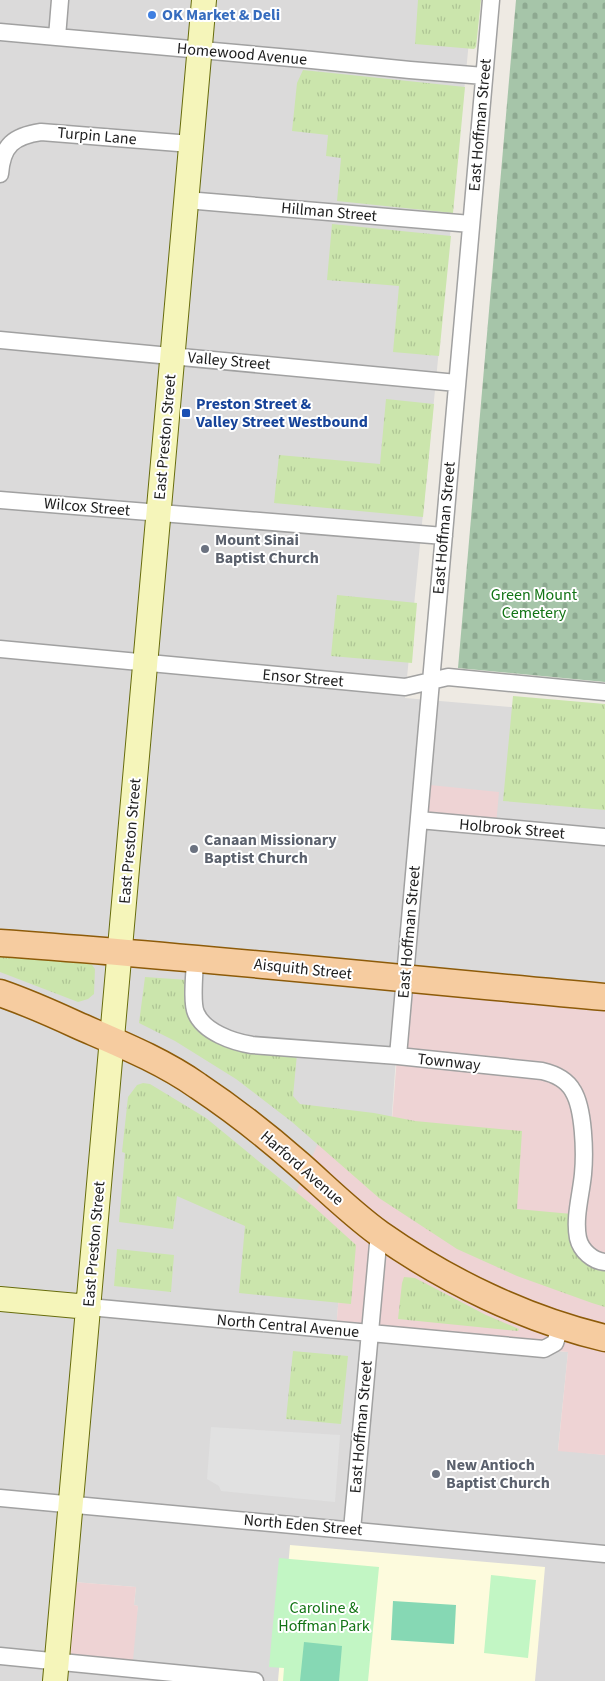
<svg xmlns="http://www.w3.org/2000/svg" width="605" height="1681" viewBox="0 0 605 1681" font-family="'Source Sans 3',sans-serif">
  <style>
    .residential { fill: #dbdada; fill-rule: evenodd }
    .commercial { fill: #eed3d4 }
    .education { fill: #fdfbdd }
    .grass { fill: url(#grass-tufts) }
    .cemetery { fill: url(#cemetery-stones) }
    .park { fill: #c2f6c4 }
    .pitch { fill: #86d8b4 }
    .parking { fill: #e1e1e1 }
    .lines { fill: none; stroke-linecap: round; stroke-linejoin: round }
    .street-casing { stroke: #a1a1a1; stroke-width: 19 }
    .secondary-casing { stroke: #676c0c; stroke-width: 26 }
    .primary-casing { stroke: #8d5b09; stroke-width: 29 }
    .street { stroke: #fff; stroke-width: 16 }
    .secondary { stroke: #f5f5ba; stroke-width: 24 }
    .primary { stroke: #f6cca0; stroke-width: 26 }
    .shop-dot { fill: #3f7fe0; stroke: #fff; stroke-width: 2 }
    .transit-dot { fill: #1a4fb4; stroke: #fff; stroke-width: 2 }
    .worship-dot { fill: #6b7280; stroke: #fff; stroke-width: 2 }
    .labels { text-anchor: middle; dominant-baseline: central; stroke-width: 4; stroke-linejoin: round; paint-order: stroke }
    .shop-label { font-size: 16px; font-weight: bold; fill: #366cbe; stroke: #fff; text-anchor: start }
    .street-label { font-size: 16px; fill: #1d1d1d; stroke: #fff }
    .transit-label { font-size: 16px; font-weight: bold; fill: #164399; stroke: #fff; text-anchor: start }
    .worship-label { font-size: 16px; font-weight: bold; fill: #5b616d; stroke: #fff; text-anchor: start }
    .park-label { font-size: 16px; fill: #127415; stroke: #fff }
  </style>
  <defs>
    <pattern id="grass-tufts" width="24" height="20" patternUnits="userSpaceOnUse" patternTransform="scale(1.25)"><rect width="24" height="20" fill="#cbe5ac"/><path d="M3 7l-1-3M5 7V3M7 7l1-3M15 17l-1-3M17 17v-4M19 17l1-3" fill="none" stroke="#aec494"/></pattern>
    <pattern id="cemetery-stones" width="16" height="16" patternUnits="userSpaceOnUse" patternTransform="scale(1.25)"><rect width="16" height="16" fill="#a6c5a9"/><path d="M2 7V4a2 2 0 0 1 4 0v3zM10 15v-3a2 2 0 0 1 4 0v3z" fill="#8ea991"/></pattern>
  </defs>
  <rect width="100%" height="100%" fill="#eeeae3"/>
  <path class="residential" d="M 0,0 L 473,0 L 405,698 L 605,715 L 605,1001 L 396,1057 L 388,1170 L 342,1258 L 336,1330 L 476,1345 L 568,1352 L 558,1450 L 605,1455 L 605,1681 L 0,1681 ZM 61,1581 L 136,1587 L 134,1605 L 138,1606 L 137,1612 Z"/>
  <path class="commercial" d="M 420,784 L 499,792 L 496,825 L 417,818 Z
    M 403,982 L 605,1001 L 605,1455 L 558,1451 L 568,1352 L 336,1330 L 342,1258 L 274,1241 L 320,1139 L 388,1170 Z
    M 61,1581 L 136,1587 L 134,1605 L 138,1606 L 132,1671 L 58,1661 Z"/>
  <path class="education" d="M 290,1545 L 545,1567 L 535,1681 L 278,1681 Z"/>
  <path class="grass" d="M 418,0 L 481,0 L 476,47 L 474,49 L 415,44 Z
    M 303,70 L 465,87 L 453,213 L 337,201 L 341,158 L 326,156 L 328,135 L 292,131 L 297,83 Z
    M 332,224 L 451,236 L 439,356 L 393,352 L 399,286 L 327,280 Z
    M 386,399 L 434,404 L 423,517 L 274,503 L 279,455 L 380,464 Z
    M 337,595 L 417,603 L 412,663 L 331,656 Z
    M 513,696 L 605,704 L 605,810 L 503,801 Z
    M 0,954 L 87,963 L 92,965 L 95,969 L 94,994 L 88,999 L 78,1002 L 0,972 Z
    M 145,977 L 188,980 L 195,1019 L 297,1054 L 293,1096 L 300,1104 L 374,1113 L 415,1121 L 522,1131 L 517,1209 L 572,1214 C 572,1242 570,1264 605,1267 L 605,1307 L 592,1303 L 517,1276 L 457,1249 L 379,1198 L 292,1122 L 236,1079 L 175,1041 L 139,1023 Z
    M 143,1083 L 150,1084 L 206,1118 L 312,1205 L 356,1245 L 351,1304 L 239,1293 L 245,1226 L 177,1196 L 173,1229 L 119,1222 L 125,1153 L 122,1152 L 128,1097 L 137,1085 Z
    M 117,1249 L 174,1255 L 171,1292 L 114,1286 Z
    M 404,1277 L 415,1278 L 486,1315 L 519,1329 L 518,1331 L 398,1319 L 402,1283 Z
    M 293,1351 L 348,1356 L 341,1424 L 286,1419 Z"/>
  <path class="cemetery" d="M 516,0 L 605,0 L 605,682 L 458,668 Z"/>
  <path class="park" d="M 279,1558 L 379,1567 L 368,1681 L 283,1681 L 284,1668 L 269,1667 Z
    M 491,1575 L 536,1580 L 528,1658 L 484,1653 Z"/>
  <path class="pitch" d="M 393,1601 L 456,1605 L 454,1644 L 391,1640 Z
    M 304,1642 L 342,1646 L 339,1681 L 300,1681 Z"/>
  <path class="parking" d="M 211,1427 L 340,1435 L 335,1502 L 221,1491 L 219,1486 L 207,1479 Z"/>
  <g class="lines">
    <g class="street-casing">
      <path id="street" d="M 0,32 L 302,59 L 410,70 L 484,76
        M 57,37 L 60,0
        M 0,174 C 2,145 14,136 41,132 L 191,144
        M 186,200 L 471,224
        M 0,340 L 457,383
        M 0,500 L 444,536
        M 0,649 L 405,687 L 448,677 L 605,692
        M 419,820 L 605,837
        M 195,958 C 195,970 191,1002 196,1013 C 204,1032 233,1042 252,1045 L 398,1056 L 542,1071 C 555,1074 567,1080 573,1091 C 584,1109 585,1153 583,1174 C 581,1195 574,1218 578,1238 C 581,1251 593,1261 605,1262
        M 398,1056 L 491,0
        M 89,1307 L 544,1349 L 555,1343 L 561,1325
        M 0,1498 L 605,1554
        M 352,1530 L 379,1233
        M 0,1656 L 255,1681"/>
    </g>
    <g class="secondary-casing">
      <path id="secondary" d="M 0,1299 L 89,1307
        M 55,1681 L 204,0"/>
    </g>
    <g class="primary-casing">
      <path id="primary" d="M 0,943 C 202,957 403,979 605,997
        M 0,993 C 26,1002 51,1013 77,1025 C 118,1043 161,1060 198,1086 C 234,1110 267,1136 300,1165 C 326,1188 351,1213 380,1234 C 447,1281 525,1319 605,1338"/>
    </g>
    <use href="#street" class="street"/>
    <use href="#secondary" class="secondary"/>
    <use href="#primary" class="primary"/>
  </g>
  <circle class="shop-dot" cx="152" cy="15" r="5"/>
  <rect class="transit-dot" x="181" y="408" width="10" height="10" rx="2.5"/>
  <g class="worship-dot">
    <circle cx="205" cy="549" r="5"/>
    <circle cx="194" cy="849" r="5"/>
    <circle cx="436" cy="1474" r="5"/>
  </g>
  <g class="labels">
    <g class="shop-label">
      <text x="162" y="15">OK Market &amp; Deli</text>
    </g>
    <g class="street-label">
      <text transform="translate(242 54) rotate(5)">Homewood Avenue</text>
      <text transform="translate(480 125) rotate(-85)">East Hoffman Street</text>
      <text transform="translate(97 136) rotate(5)">Turpin Lane</text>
      <text transform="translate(329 212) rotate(5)">Hillman Street</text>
      <text transform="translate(229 361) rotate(5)">Valley Street</text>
      <text transform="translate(165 437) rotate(-85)">East Preston Street</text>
      <text transform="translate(87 507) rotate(5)">Wilcox Street</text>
      <text transform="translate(444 528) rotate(-85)">East Hoffman Street</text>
      <text transform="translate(303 678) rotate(5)">Ensor Street</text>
      <text transform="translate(512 829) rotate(5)">Holbrook Street</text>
      <text transform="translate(130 841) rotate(-85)">East Preston Street</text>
      <text transform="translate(409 932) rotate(-85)">East Hoffman Street</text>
      <text transform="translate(303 969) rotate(6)">Aisquith Street</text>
      <text transform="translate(449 1062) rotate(6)">Townway</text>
      <text transform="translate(302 1168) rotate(41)">Harford Avenue</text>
      <text transform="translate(94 1244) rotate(-85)">East Preston Street</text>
      <text transform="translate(288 1326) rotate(5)">North Central Avenue</text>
      <text transform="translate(361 1427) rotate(-85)">East Hoffman Street</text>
      <text transform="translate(303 1525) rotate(5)">North Eden Street</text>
    </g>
    <g class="transit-label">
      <text x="196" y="404">Preston Street &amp;<tspan x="196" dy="18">Valley Street Westbound</tspan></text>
    </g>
    <g class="worship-label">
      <text x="215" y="540">Mount Sinai<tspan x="215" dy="18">Baptist Church</tspan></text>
      <text x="204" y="840">Canaan Missionary<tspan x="204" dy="18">Baptist Church</tspan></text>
      <text x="446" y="1465">New Antioch<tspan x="446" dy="18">Baptist Church</tspan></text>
    </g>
    <g class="park-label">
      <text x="534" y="595">Green Mount<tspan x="534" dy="18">Cemetery</tspan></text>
      <text x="324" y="1608">Caroline &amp;<tspan x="324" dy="18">Hoffman Park</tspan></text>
    </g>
  </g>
</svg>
